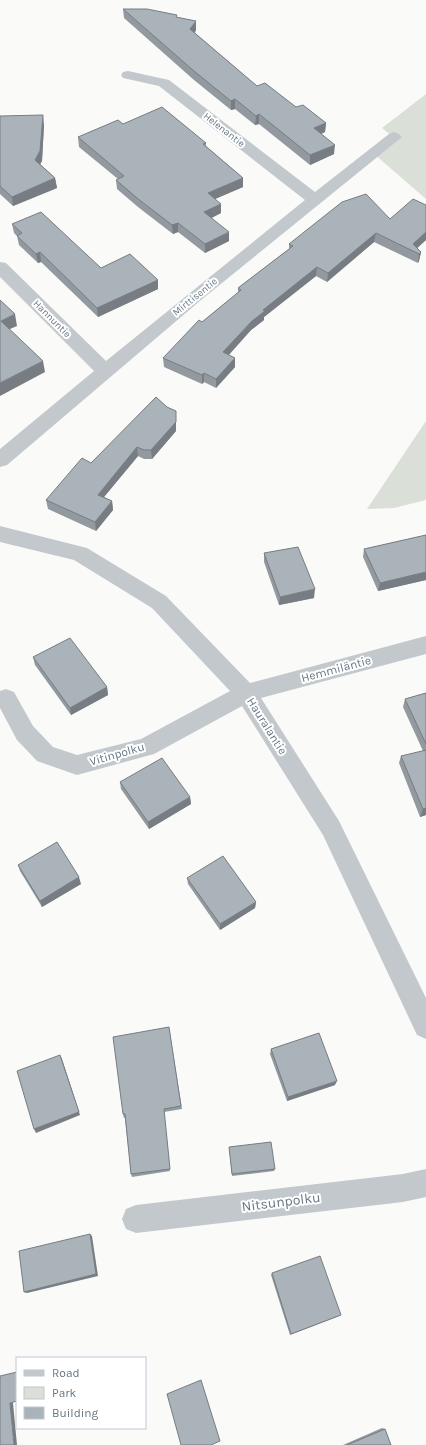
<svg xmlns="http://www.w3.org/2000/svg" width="426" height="1445" viewBox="0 0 426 1445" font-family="Karla,sans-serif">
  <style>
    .green { fill: #dadfd7 }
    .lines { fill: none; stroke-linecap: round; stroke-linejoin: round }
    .minor { fill: #c3c8cc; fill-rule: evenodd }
    .wall { fill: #929a9f }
    .shaded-wall { fill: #777d82 }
    .building { fill: #aab3b9; stroke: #777d82 }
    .labels { text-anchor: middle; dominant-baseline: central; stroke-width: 4; stroke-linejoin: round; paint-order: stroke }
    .far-street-label { font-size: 10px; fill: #657683; stroke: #fff }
    .street-label { font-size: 12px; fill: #657683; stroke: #fff }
    .near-street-label { font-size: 14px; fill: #657683; stroke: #fff }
  </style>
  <rect width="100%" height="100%" fill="#fafaf8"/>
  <path class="green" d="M 426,94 L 426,199 L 373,153 L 393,137 L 382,128 Z
    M 426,421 L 426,500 L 394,508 L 367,509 Z"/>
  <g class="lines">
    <path class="minor" d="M 128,71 L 169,80 L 315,192 L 389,134 L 394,132 L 399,134 L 402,137 L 201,300 L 7,465 L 0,467 L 0,449 L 94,371 L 0,277 L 0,262 L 6,263 L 106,361 L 305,200 L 159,86 L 123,78 L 121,75 L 123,72 Z
      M 0,526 L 87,548 L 166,596 L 250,683 L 426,636 L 426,654 L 261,698 L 339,821 L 426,998 L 426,1039 L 417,1035 L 323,835 L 242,706 L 154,754 L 77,775 L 37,761 L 17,740 L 0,708 L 0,691 L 6,689 L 14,692 L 33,726 L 53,747 L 77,755 L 141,739 L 230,691 L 152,608 L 74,560 L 0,542 Z
      M 426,1169 L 426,1197 L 403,1202 L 136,1233 L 126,1229 L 122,1219 L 126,1209 L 136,1205 L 403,1174 Z"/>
  </g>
  <path class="wall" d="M 123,9 L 177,17 L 196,30 L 195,33 L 257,86 L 326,123 L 325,132 L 321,134 L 334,154 L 310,165 L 259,124 L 255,125 L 235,109 L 231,110 L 194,80 L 124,18 Z
    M 0,116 L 44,125 L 42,161 L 40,164 L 55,178 L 57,188 L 13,206 L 0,194 Z
    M 123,124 L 206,143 L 206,146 L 243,178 L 243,187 L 215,199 L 221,213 L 211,218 L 229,241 L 205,253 L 178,232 L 173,234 L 138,207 L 117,189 L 116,180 L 118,179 L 79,147 L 78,137 Z
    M 426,205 L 426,240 L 417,248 L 421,252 L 419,261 L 418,263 L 374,242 L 327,282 L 316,276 L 264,317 L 264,320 L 251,330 L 229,355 L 235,358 L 235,367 L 216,388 L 204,382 L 202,384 L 164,367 L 163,358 L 202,322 L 238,293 L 238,288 L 289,249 L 289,244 L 390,219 Z
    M 12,224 L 101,268 L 158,280 L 158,289 L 98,317 L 41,262 L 38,263 L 19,245 L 17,236 L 14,233 Z
    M 176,431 L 152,459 L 144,459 L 138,456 L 104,497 L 112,501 L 113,510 L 96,531 L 48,509 L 46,500 L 91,463 Z
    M 426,535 L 426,580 L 378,591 L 363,557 L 364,549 Z
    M 264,553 L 314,598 L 279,605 L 264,562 Z
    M 33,657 L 107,687 L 108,695 L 71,715 L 35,665 Z
    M 426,693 L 426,815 L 420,817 L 399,763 L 401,756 L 423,751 L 403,707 L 405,699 Z
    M 120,782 L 190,797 L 191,804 L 149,829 L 121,789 Z
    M 18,865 L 81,884 L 42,907 L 20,871 Z
    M 187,878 L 256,902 L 255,908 L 220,930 L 188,884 Z
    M 169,1027 L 182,1109 L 164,1112 L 170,1171 L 132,1177 L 131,1174 L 125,1118 L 124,1118 L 123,1114 Z
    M 271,1049 L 335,1085 L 287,1101 L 270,1054 Z
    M 229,1147 L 275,1169 L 274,1171 L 232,1176 Z
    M 272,1273 L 339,1316 L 290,1335 L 271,1275 Z
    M 382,1428 L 385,1429 L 391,1445 L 343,1445 Z"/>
  <path class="shaded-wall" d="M 196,21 L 196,30 L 190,38 L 190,29 Z
    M 235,99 L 235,109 L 231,110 L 231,101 Z
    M 259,114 L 259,124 L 255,125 L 256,116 Z
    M 43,115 L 44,125 L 42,161 L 37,170 L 35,160 Z
    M 326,123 L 325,132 L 313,137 L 314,128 Z
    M 335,145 L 334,154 L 310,165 L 310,155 Z
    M 55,178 L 57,188 L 13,206 L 12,197 Z
    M 243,178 L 243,187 L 208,202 L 208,193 Z
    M 221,204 L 221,213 L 204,222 L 204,212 Z
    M 178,223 L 178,232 L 173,234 L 172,225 Z
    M 229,232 L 229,241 L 205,253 L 205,244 Z
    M 426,232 L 426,240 L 414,251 L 413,244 Z
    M 376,233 L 374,242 L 327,282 L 328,273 Z
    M 40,252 L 41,262 L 38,263 L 36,254 Z
    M 421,252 L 419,261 L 418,263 L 419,254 Z
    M 317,267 L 316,276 L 264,317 L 264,320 L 251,330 L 223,361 L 223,352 L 263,310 Z
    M 158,280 L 158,289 L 98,317 L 97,308 Z
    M 15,314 L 17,326 L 3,332 L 1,321 Z
    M 235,358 L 235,367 L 216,388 L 216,379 Z
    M 43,361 L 45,372 L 0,396 L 0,383 Z
    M 204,373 L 204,382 L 202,384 L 202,375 Z
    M 176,411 L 176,431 L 152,459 L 151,450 Z
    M 137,447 L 138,456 L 99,503 L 98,495 Z
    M 112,501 L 113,510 L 96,531 L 95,522 Z
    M 426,572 L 426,580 L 378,591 L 380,583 Z
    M 315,589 L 314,598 L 279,605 L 280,597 Z
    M 107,687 L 108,695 L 71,715 L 70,708 Z
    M 190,797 L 191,804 L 149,829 L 148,822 Z
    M 426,808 L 426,815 L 420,817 L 423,809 Z
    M 79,877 L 81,884 L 42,907 L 40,901 Z
    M 256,902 L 255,908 L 220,930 L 220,924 Z
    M 60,1055 L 62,1059 L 80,1115 L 36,1133 L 34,1129 Z
    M 337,1081 L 335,1085 L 287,1101 L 288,1097 Z
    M 90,1234 L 92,1236 L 98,1276 L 27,1293 L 24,1292 Z
    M 10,1403 L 13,1403 L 17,1445 L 14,1445 Z"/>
  <path class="building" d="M 123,9 L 147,9 L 177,15 L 176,17 L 196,21 L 190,29 L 257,86 L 265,83 L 296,107 L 303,105 L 326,123 L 314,128 L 335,145 L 310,155 L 259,114 L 256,116 L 235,99 L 231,101 L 194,71 Z
    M 162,107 L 206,143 L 203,144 L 243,178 L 208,193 L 221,204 L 204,212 L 229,232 L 205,244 L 178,223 L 172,225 L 137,198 L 116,180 L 124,176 L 78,137 L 118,120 L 123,124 Z
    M 43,115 L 40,151 L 35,160 L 55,178 L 12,197 L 0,186 L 0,116 Z
    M 366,194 L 390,219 L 413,199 L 426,205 L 426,232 L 413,244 L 421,252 L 419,254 L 376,233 L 328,273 L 317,267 L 263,310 L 265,311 L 252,321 L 223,352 L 235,358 L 216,379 L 204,373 L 202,375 L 163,358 L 199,320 L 202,322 L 241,290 L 238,288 L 293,246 L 289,244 L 342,202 Z
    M 41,212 L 101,268 L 130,254 L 158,280 L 97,308 L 40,252 L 36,254 L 17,236 L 22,233 L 12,224 Z
    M 0,300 L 15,314 L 1,321 L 43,361 L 0,383 Z
    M 156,397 L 167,407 L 176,411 L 176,422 L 151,450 L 144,450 L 137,447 L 98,495 L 112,501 L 95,522 L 46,500 L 82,458 L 91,463 Z
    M 426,535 L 426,572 L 380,583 L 364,549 Z
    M 298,547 L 315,589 L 280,597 L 264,553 Z
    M 70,638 L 107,687 L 70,708 L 33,657 Z
    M 426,693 L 426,744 L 405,699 Z
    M 426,750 L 426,808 L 423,809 L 401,756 Z
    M 162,758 L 190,797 L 148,822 L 120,782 Z
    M 57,842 L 79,877 L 40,901 L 18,865 Z
    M 223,856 L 256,902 L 220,924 L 187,878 Z
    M 169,1027 L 181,1106 L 164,1109 L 170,1169 L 131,1174 L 125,1114 L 123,1114 L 113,1037 Z
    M 319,1033 L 337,1081 L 288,1097 L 271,1049 Z
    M 60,1055 L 79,1112 L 34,1129 L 17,1071 Z
    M 271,1142 L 275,1169 L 232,1174 L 229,1147 Z
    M 90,1234 L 96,1274 L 24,1292 L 19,1251 Z
    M 320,1256 L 341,1315 L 291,1334 L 272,1273 Z
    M 17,1372 L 17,1401 L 10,1403 L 14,1445 L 0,1445 L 0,1376 Z
    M 201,1380 L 220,1441 L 211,1445 L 181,1445 L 167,1394 Z
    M 385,1429 L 391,1445 L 347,1445 Z"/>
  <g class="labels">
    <g class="far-street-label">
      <text transform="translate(224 130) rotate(38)">Helenantie</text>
      <text transform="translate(195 297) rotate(-39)">Mirttisentie</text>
      <text transform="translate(52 319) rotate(45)">Hannuntie</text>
    </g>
    <g class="street-label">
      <text transform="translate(336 669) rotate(-15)">Hemmiläntie</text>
      <text transform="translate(267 726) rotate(58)">Hauralantie</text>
      <text transform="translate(117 754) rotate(-16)">Vitinpolku</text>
    </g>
    <g class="near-street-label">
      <text transform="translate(281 1202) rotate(-7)">Nitsunpolku</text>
    </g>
  </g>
  <rect x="16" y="1357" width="130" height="72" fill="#ffffff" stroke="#c1c8cd"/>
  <rect x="24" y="1370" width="20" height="6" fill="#c3c8cc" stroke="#c1c8cd"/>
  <text x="52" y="1377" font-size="12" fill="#657683">Road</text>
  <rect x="24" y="1387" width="20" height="12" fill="#dadfd7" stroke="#c1c8cd"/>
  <text x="52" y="1397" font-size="12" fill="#657683">Park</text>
  <rect x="24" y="1407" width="20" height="12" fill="#aab3b9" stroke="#c1c8cd"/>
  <text x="52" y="1417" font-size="12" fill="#657683">Building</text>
</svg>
